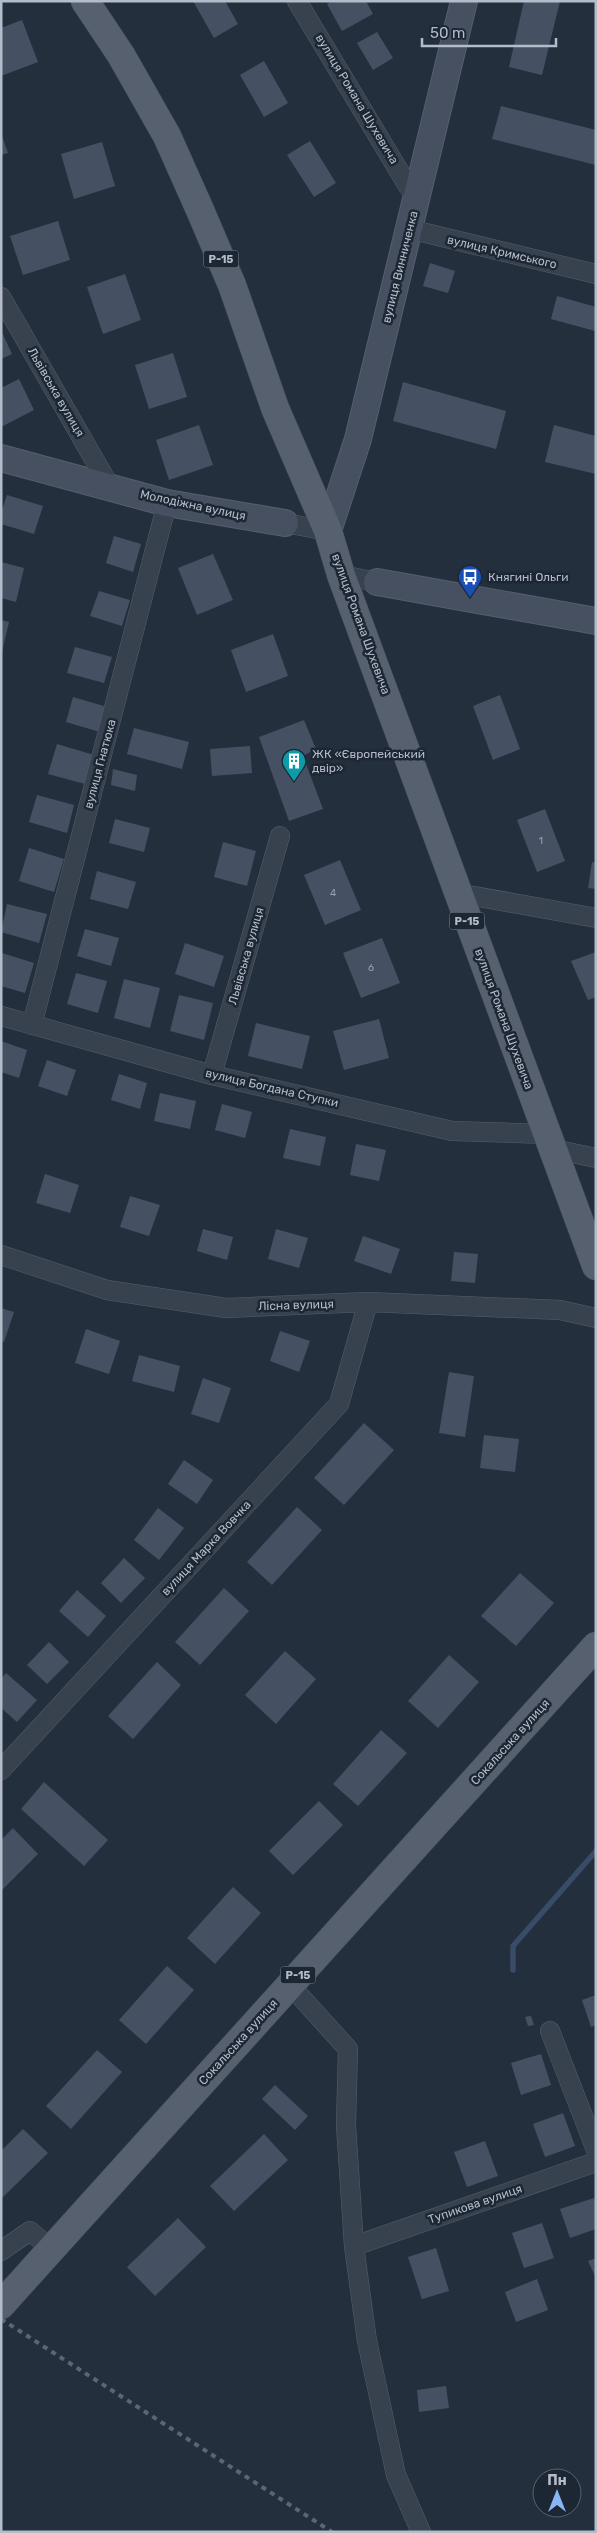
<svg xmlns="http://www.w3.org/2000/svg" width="597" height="2533" viewBox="0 0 597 2533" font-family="Rubik,sans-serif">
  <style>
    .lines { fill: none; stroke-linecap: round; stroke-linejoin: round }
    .stream { stroke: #394c67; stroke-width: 5.5 }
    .building { fill: #455162 }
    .street-casing { stroke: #565f6c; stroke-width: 20 }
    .secondary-casing { stroke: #565f6c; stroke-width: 28 }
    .primary-casing { stroke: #414a57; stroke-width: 29 }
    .street { stroke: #38414e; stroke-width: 19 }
    .secondary { stroke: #465061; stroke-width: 26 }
    .primary { stroke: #56606e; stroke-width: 28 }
    .rail { stroke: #5a6575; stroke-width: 4; stroke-dasharray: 5 5; stroke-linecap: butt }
    .labels { text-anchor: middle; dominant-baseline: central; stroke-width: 5; stroke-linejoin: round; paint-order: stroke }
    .number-label { font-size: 10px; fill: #98a1af }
    .shield { fill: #1d2633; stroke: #878f9c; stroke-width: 1 }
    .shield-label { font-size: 11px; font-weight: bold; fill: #b4bcc9 }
    .street-label { font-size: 12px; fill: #b4bcc9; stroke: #1d2633 }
    .poi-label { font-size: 12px; fill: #b4bcc9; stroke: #1d2633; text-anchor: start }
  </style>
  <rect width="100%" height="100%" fill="#242f3e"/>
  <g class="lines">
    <path class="stream" d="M 513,1970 L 513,1946 L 596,1851"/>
  </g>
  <path class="building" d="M 193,1 L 225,1 L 238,24 L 214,38 Z
    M 332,1 L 366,1 L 373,14 L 342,31 L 327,4 Z
    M 524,1 L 560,1 L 542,75 L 509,67 Z
    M 22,20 L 38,62 L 1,76 L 1,28 Z
    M 377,32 L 393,58 L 373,70 L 357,43 Z
    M 264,61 L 288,103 L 264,117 L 240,75 Z
    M 501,106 L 596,130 L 596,165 L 492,139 Z
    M 1,133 L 8,153 L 1,155 Z
    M 310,141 L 336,183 L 314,197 L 287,155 Z
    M 102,142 L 115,186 L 74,199 L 61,154 Z
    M 58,221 L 70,260 L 23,275 L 10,236 Z
    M 430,263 L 455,271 L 448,293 L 423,286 Z
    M 125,274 L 141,320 L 103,334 L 87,287 Z
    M 557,296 L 596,307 L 595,331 L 551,319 Z
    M 1,330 L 12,354 L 1,359 Z
    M 173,353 L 187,397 L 149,409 L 135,365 Z
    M 19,379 L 34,410 L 1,427 L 1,388 Z
    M 403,382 L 506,411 L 496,449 L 393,421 Z
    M 199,425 L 213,465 L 169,480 L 156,440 Z
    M 554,425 L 596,436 L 596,474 L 545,462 Z
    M 7,495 L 43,506 L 34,534 L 1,524 L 1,513 Z
    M 114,536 L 141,544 L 133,572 L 106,563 Z
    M 213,554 L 233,600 L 197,615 L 178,568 Z
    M 1,562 L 24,568 L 16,602 L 1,598 Z
    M 99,591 L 130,600 L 122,626 L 90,616 Z
    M 1,620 L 9,622 L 2,652 L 1,652 Z
    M 273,634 L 288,676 L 246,692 L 231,650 Z
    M 75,647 L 112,657 L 104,683 L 67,673 Z
    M 500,695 L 520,749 L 493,760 L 473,706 Z
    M 73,697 L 107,707 L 100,732 L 66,722 Z
    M 304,720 L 316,749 L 303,756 L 323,809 L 289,821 L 259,737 Z
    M 134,728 L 189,742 L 182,769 L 127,754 Z
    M 57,744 L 94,755 L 85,784 L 48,774 Z
    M 250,746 L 252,773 L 212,776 L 210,749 Z
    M 113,769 L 137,775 L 135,791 L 111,785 Z
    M 37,795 L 74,805 L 67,833 L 29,822 Z
    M 545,809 L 565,861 L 537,872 L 517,820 Z
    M 115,819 L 150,828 L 144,852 L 109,843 Z
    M 223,842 L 256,851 L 247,886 L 214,877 Z
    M 29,848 L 64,859 L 54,892 L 19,881 Z
    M 340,860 L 361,910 L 325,925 L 304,875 Z
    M 592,862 L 596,863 L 596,889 L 588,888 Z
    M 97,871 L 136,882 L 128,909 L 90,899 Z
    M 7,904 L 47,914 L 39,943 L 1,932 Z
    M 85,929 L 119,938 L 111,966 L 77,956 Z
    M 382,938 L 400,983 L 361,998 L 343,953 Z
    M 185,943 L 224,956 L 214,987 L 175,974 Z
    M 596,952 L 596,997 L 588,1000 L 571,961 Z
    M 2,953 L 34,963 L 25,993 L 1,986 Z
    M 76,973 L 107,981 L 98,1013 L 67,1004 Z
    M 124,979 L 160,988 L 150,1028 L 114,1018 Z
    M 179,995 L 213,1003 L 204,1040 L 170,1031 Z
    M 379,1019 L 389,1058 L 344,1070 L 333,1031 Z
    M 256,1023 L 310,1036 L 302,1069 L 248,1056 Z
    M 1,1041 L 27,1050 L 19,1078 L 1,1072 Z
    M 47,1060 L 76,1070 L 67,1096 L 38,1086 Z
    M 119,1074 L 147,1083 L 140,1109 L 111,1100 Z
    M 160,1093 L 196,1101 L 190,1129 L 154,1121 Z
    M 222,1104 L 252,1112 L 245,1138 L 215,1130 Z
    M 290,1129 L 326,1137 L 320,1166 L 283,1158 Z
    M 356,1144 L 386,1150 L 379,1181 L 350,1175 Z
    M 45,1174 L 79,1185 L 70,1213 L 36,1203 Z
    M 130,1196 L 160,1205 L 149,1236 L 120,1227 Z
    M 203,1229 L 233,1237 L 227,1260 L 197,1251 Z
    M 276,1229 L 308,1238 L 299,1268 L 268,1259 Z
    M 363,1236 L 400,1249 L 391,1274 L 354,1261 Z
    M 454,1252 L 478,1254 L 475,1283 L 451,1281 Z
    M 1,1308 L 14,1312 L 4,1342 L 1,1341 Z
    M 86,1329 L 120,1341 L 109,1374 L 75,1363 Z
    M 280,1331 L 310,1341 L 299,1372 L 270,1361 Z
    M 139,1355 L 180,1366 L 174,1392 L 132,1381 Z
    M 449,1372 L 474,1376 L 465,1437 L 439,1433 Z
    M 203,1378 L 231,1388 L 219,1423 L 191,1414 Z
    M 364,1423 L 394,1450 L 344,1505 L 314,1478 Z
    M 484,1435 L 519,1439 L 515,1472 L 480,1468 Z
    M 184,1460 L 213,1480 L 197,1504 L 168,1484 Z
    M 297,1507 L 322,1530 L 272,1585 L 247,1562 Z
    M 158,1508 L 184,1528 L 159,1560 L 134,1540 Z
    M 124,1558 L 145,1578 L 121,1603 L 101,1583 Z
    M 520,1573 L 554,1603 L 516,1646 L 481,1616 Z
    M 224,1588 L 249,1611 L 200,1665 L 175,1642 Z
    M 77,1590 L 106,1616 L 88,1637 L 59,1611 Z
    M 49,1642 L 69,1662 L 47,1684 L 27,1665 Z
    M 285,1651 L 316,1679 L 276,1724 L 245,1695 Z
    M 449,1655 L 479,1682 L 438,1728 L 408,1701 Z
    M 157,1662 L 181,1685 L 133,1739 L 108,1716 Z
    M 6,1673 L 37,1700 L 17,1722 L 1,1708 L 1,1679 Z
    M 381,1730 L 407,1753 L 358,1806 L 333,1784 Z
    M 44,1782 L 108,1840 L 84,1866 L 21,1809 Z
    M 319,1801 L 343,1825 L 293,1875 L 269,1851 Z
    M 13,1828 L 38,1854 L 1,1891 L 1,1840 Z
    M 233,1887 L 261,1913 L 215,1964 L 187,1938 Z
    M 167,1966 L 194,1990 L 146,2044 L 119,2020 Z
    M 596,1995 L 596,2025 L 591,2027 L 582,2000 Z
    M 531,2016 L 534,2025 L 528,2026 L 525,2017 Z
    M 97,2050 L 122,2072 L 71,2129 L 46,2106 Z
    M 541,2054 L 551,2085 L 521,2095 L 511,2063 Z
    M 275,2085 L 308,2116 L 295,2130 L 262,2099 Z
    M 563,2113 L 575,2146 L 545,2157 L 533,2124 Z
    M 23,2129 L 48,2153 L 1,2199 L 1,2151 Z
    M 264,2134 L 288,2160 L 234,2211 L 210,2186 Z
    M 485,2141 L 498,2176 L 467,2187 L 454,2152 Z
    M 594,2198 L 596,2204 L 596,2229 L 570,2238 L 560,2209 Z
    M 178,2218 L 206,2247 L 155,2296 L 127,2267 Z
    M 542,2223 L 554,2258 L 524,2268 L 512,2233 Z
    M 436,2248 L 449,2291 L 422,2299 L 408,2257 Z
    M 596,2258 L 596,2278 L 588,2261 Z
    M 537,2279 L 548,2310 L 516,2322 L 505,2292 Z
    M 446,2386 L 449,2408 L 419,2412 L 417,2390 Z"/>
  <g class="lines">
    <g class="street-casing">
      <path id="street" d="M 297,1 L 408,186 L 417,197
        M 409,229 L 596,274
        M 1,297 L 110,487
        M 285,523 L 328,531
        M 341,575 L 377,582
        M 457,893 L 596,918
        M 1,1016 L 212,1075 L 452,1131 L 547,1134
        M 32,1025 L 167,503
        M 212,1075 L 280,836
        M 553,1149 L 596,1158
        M 1,1255 L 107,1290 L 226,1308 L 368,1302 L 560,1310 L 596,1318
        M 1,1770 L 339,1404 L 368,1302
        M 290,1985 L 348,2049 L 346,2125 L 354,2246 L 367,2341 L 396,2475 L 421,2532
        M 550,2031 L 596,2150
        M 354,2246 L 596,2162
        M 1,2251 L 30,2231 L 51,2249"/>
    </g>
    <g class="secondary-casing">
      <path id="secondary" d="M 1,458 L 167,503 L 285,523
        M 328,531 L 358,439 L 464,1
        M 377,582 L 596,621"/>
    </g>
    <g class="primary-casing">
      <path id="primary" d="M 85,1 L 121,55 L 167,136 L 200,210 L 232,285 L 275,408 L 328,531 L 341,575 L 596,1266
        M 1,2305 L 596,1646"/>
    </g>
    <use href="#street" class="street"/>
    <use href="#secondary" class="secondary"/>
    <use href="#primary" class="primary"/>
    <path class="rail" d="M 1,2319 L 332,2532"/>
  </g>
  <defs>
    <g id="bus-pin" transform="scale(1.25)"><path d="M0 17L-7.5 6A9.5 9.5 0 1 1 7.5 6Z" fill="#1a4fb4" stroke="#1d2633"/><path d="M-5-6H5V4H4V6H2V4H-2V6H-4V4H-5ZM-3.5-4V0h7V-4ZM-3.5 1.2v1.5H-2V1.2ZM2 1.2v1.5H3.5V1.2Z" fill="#fff"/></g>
    <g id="building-pin" transform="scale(1.25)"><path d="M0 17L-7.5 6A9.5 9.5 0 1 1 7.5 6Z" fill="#0f9aa8" stroke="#1d2633"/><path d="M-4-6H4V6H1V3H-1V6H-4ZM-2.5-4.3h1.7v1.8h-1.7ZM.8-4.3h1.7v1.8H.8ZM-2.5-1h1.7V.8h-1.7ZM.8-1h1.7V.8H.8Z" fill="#fff"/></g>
  </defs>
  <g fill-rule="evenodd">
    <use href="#bus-pin" x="470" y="577"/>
    <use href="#building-pin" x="294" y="761"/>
  </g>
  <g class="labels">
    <g class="number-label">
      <text x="541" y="841">1</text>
      <text x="333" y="893">4</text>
      <text x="371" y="968">6</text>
    </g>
    <g class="shield">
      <rect x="203.5" y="250.5" width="35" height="17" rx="4"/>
      <rect x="449.5" y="912.5" width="35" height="17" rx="4"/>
      <rect x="280.5" y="1966.5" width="35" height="17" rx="4"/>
    </g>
    <g class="shield-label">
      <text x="221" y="259">Р-15</text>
      <text x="467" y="921">Р-15</text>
      <text x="298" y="1975">Р-15</text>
    </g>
    <g class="street-label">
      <text transform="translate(357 99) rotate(59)">вулиця Романа Шухевича</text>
      <text transform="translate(502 252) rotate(13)">вулиця Кримського</text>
      <text transform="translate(400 267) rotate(-76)">вулиця Винниченка</text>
      <text transform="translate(56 392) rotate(60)">Львівська вулиця</text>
      <text transform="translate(193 505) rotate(12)">Молодіжна вулиця</text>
      <text transform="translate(361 624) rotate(70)">вулиця Романа Шухевича</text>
      <text transform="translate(100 764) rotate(-75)">вулиця Гнатюка</text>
      <text transform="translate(246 956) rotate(-74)">Львівська вулиця</text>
      <text transform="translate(504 1019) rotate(70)">вулиця Романа Шухевича</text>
      <text transform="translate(272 1088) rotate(13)">вулиця Богдана Ступки</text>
      <text transform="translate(296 1305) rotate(-2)">Лісна вулиця</text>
      <text transform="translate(206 1548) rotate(-47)">вулиця Марка Вовчка</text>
      <text transform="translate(510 1742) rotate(-48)">Сокальська вулиця</text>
      <text transform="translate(238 2042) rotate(-48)">Сокальська вулиця</text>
      <text transform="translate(475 2204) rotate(-19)">Тупикова вулиця</text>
    </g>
    <g class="poi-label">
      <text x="488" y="577">Княгині Ольги</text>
      <text x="312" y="754">ЖК «Європейський<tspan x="312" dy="14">двір»</tspan></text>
    </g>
  </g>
  <rect width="597" height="2533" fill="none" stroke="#b4bcc9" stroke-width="5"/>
  <g transform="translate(557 2493)"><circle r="24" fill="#1d2633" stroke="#59626f"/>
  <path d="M0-4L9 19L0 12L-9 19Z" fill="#8ab4f8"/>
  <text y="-8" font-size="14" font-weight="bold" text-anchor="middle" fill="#b4bcc9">Пн</text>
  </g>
  <path d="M422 38v8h134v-8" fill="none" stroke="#b4bcc9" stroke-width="2.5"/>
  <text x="430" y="38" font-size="15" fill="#b4bcc9" stroke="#1d2633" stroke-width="4" paint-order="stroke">50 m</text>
</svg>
